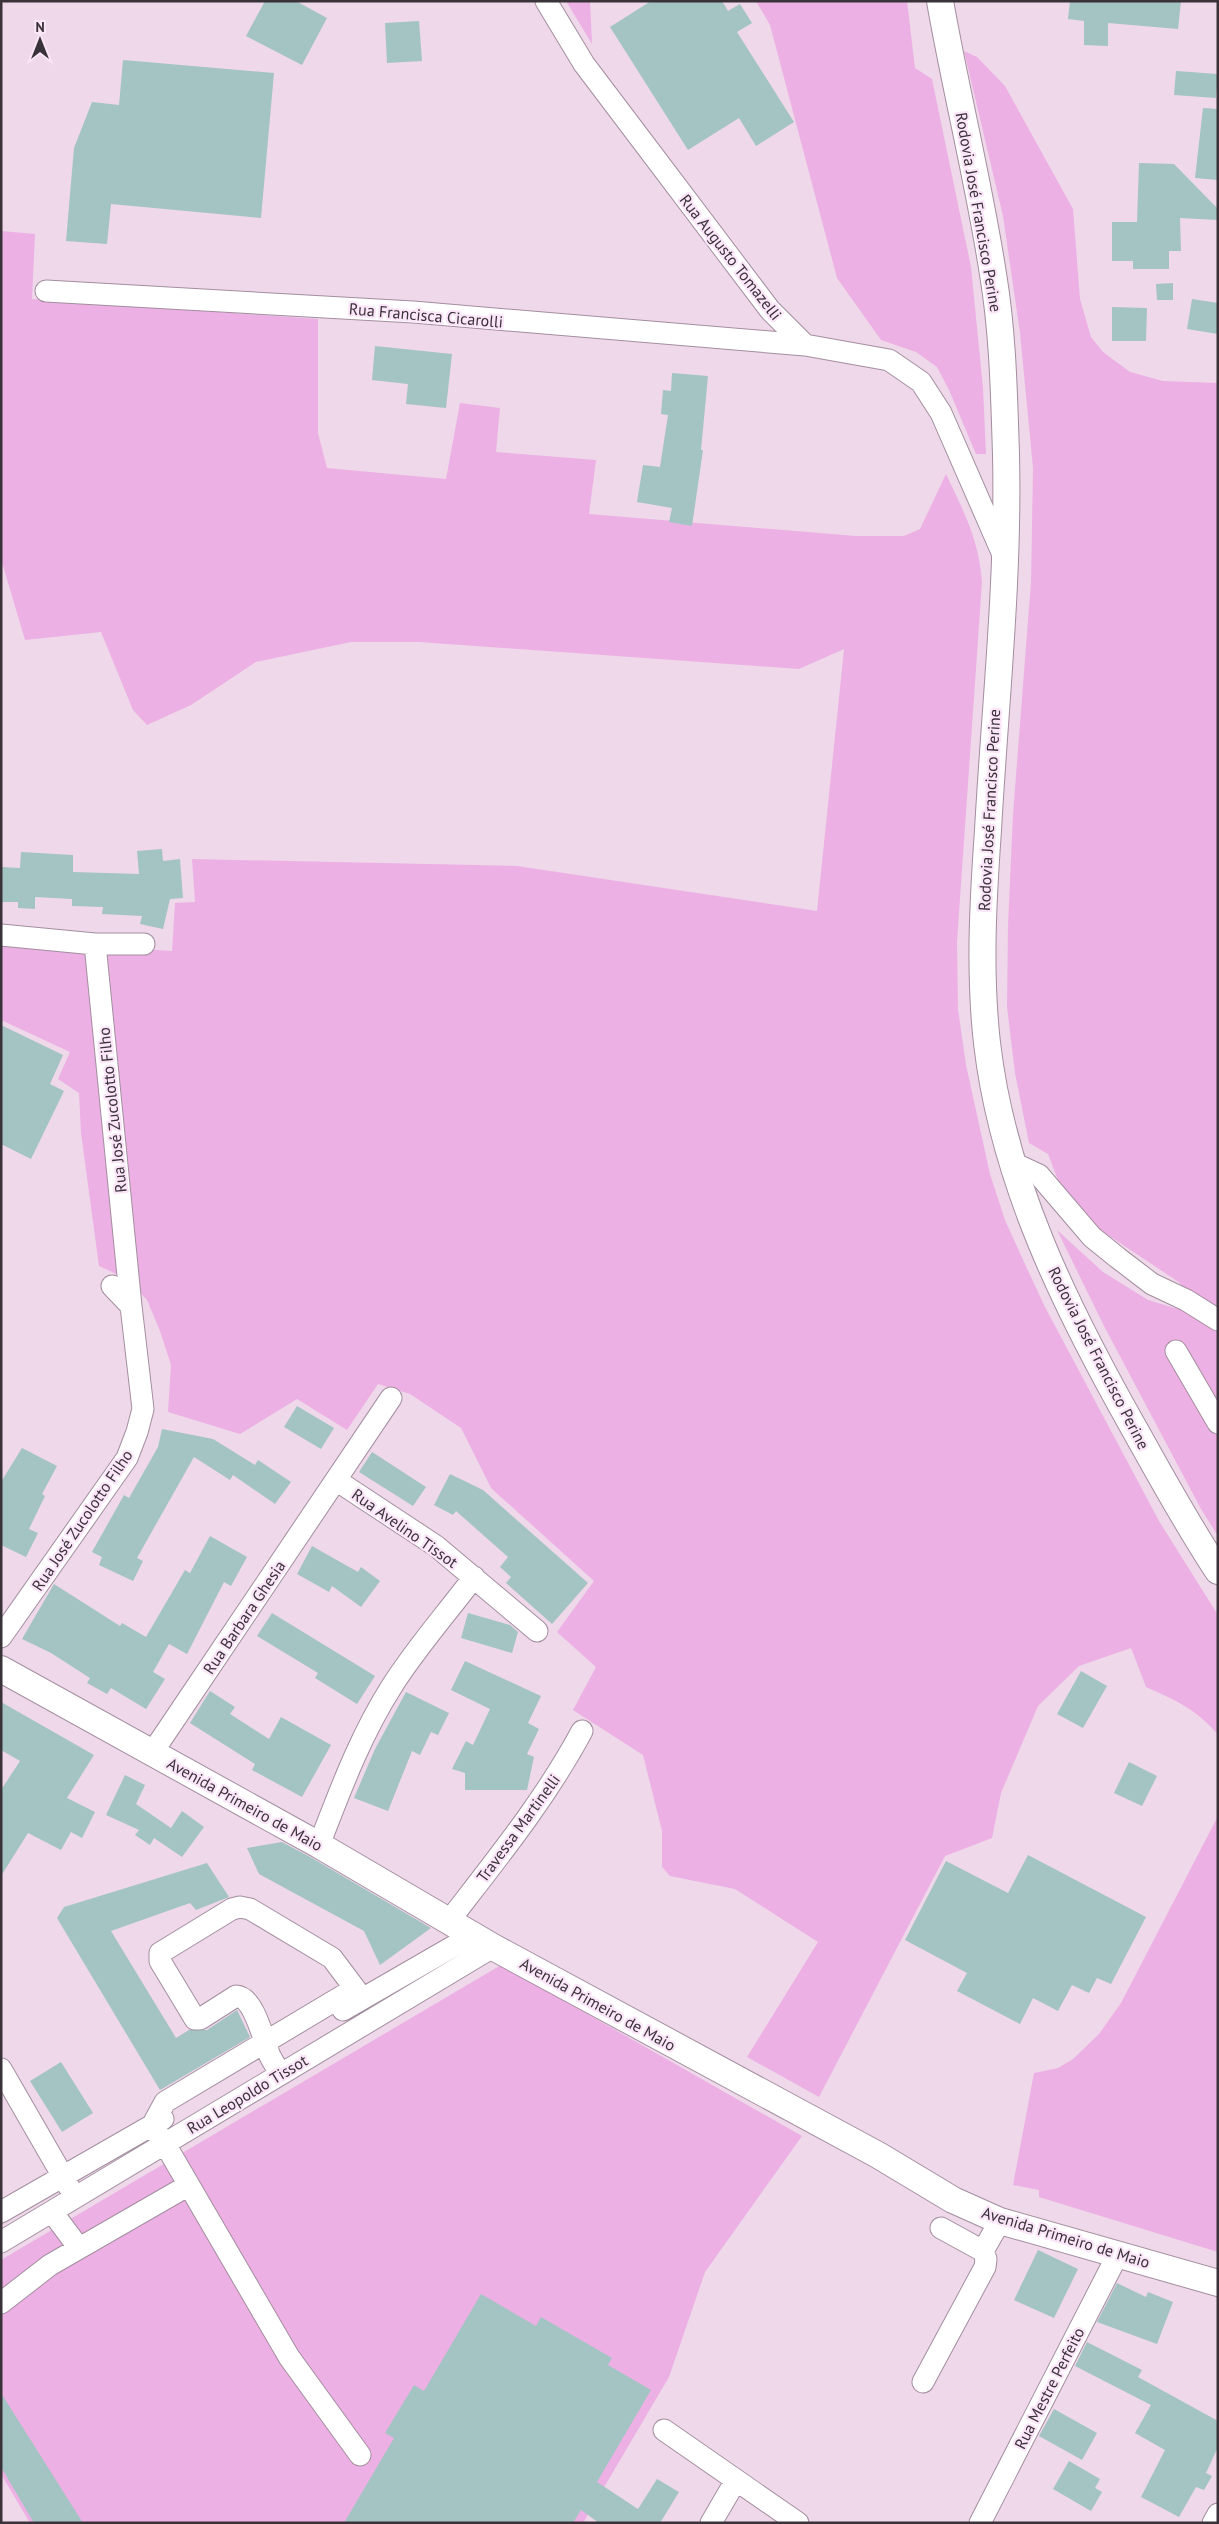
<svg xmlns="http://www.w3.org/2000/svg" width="1219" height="2524" viewBox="0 0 1219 2524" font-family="'PT Sans',sans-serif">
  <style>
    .green { fill: #edb0e4 }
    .building { fill: #a3c4c2 }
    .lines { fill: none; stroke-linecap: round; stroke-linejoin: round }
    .minor-casing { stroke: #a38e9f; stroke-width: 23 }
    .major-casing { stroke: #a38e9f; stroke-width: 28 }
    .minor { stroke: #fff; stroke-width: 21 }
    .major { stroke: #fff; stroke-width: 26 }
    .labels { text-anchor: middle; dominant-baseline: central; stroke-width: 4.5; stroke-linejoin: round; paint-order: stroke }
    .street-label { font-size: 16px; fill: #3a3239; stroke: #fbe5f8 }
  </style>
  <rect width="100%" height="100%" fill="#eed8ea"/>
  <path class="green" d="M 566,1 L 590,1 L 592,44 Z
    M 756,1 L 907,1 L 915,68 L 932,79 L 971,267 L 983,388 L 986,454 L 976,454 L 949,390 L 937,367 L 916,352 L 881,340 L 837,278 L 770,25 Z
    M 964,51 L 977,57 L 1005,86 L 1073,209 L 1080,299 L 1091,337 L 1103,352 L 1130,372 L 1163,381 L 1218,383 L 1218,1536 L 1201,1509 L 1104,1326 L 1057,1230 L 1103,1272 L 1148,1300 L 1178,1309 L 1186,1300 L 1180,1283 L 1099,1229 L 1059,1183 L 1048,1154 L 1029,1143 L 1015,1073 L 1007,1007 L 1008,925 L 1013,814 L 1031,582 L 1033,468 L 1020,333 L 1003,216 Z
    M 1,231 L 35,234 L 32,299 L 318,319 L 318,433 L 327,468 L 446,479 L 460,403 L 500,408 L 496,452 L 596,460 L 589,514 L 856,536 L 904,536 L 920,529 L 946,474 C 964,512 979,540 982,582 L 957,942 L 958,1009 L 966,1065 L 990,1174 L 1005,1220 L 1024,1262 L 1045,1307 L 1159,1521 L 1218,1615 L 1218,1735 C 1198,1710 1175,1700 1146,1687 L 1131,1648 L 1079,1666 L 1038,1706 L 1001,1793 L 992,1838 L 945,1856 L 819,2097 L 747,2057 L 818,1942 L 735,1889 L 670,1876 L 662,1867 L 662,1831 L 643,1755 L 573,1710 L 596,1667 L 557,1632 L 594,1581 L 491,1488 L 461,1428 L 410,1394 L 378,1384 L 347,1430 L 297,1399 L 240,1434 L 168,1412 L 171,1365 L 160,1331 L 147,1300 L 127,1279 L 99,1266 L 81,1133 L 79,1093 L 58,1079 L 70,1052 L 1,1020 L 1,939 L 172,951 L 175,903 L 195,902 L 192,859 L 517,866 L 817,911 L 844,649 L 799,669 L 419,642 L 351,642 L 256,662 L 191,705 L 147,725 L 133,710 L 101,632 L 25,640 L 1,559 Z
    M 1218,1816 L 1218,2252 L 1039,2197 L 1039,2190 L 1013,2185 L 1034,2073 L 1058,2068 L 1073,2059 L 1099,2034 L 1121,2003 Z
    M 501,1965 L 802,2136 L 705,2272 L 669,2377 L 583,2523 L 30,2523 L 1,2474 L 1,2260 Z"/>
  <path class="building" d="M 265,1 L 296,1 L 327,18 L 302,65 L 246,36 Z
    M 651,1 L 722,1 L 728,11 L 740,4 L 752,23 L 737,32 L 794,122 L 756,146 L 739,118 L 688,150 L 610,27 Z
    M 1070,1 L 1181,1 L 1178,29 L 1108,23 L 1108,46 L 1084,45 L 1084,21 L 1068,19 Z
    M 419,21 L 422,61 L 387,63 L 385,23 Z
    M 123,60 L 274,73 L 261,218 L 111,204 L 107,244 L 66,241 L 74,148 L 92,102 L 119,105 Z
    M 1176,71 L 1218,74 L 1216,98 L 1174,95 Z
    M 1203,108 L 1218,109 L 1218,180 L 1195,178 Z
    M 1139,163 L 1174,164 L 1218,209 L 1218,220 L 1180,218 L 1181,251 L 1169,251 L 1169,269 L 1133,269 L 1133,261 L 1112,261 L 1112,222 L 1137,222 Z
    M 1173,283 L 1173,300 L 1157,300 L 1156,284 Z
    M 1192,299 L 1218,303 L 1218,334 L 1187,329 Z
    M 1112,307 L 1147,308 L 1146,341 L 1112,341 Z
    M 375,346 L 452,354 L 446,408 L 406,404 L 408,384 L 372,380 Z
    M 672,373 L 708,376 L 701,450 L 703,450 L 692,526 L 669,522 L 672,508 L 637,502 L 643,465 L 660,467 L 668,415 L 661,414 L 663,390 L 671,391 Z
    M 162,849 L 163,861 L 180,859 L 183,898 L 170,899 L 163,929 L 140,924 L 142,916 L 102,914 L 103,907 L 72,906 L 72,899 L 35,897 L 35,909 L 18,908 L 18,902 L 1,902 L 1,867 L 20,868 L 21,852 L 73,855 L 73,872 L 139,874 L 137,851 Z
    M 1,1025 L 63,1055 L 50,1084 L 64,1091 L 31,1159 L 1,1144 Z
    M 297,1406 L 334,1428 L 321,1449 L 284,1427 Z
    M 162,1429 L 213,1439 L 255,1465 L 258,1460 L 291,1482 L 275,1504 L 233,1475 L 230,1480 L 194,1457 L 137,1558 L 143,1561 L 133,1581 L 99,1565 L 102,1557 L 92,1552 L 124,1495 L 129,1498 L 158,1447 Z
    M 22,1448 L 57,1466 L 42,1494 L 45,1496 L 29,1529 L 38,1533 L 26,1557 L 1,1545 L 1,1482 Z
    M 372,1452 L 426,1487 L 413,1506 L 359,1472 Z
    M 450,1474 L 483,1490 L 588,1583 L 552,1624 L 506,1583 L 511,1577 L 500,1567 L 508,1557 L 456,1511 L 453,1515 L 434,1505 Z
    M 210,1536 L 247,1557 L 231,1586 L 224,1582 L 187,1654 L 169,1644 L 153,1672 L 165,1679 L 146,1709 L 111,1688 L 107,1694 L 87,1683 L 90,1678 L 51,1653 L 22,1639 L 54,1584 L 120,1626 L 122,1623 L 146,1637 L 185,1570 L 190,1573 Z
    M 312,1546 L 358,1572 L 361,1567 L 380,1581 L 361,1607 L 332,1586 L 329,1592 L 297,1574 Z
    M 272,1613 L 375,1676 L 357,1704 L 315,1678 L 318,1673 L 257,1636 Z
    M 468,1613 L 510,1625 L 518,1632 L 512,1653 L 461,1638 Z
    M 465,1661 L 541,1696 L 528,1723 L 539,1729 L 527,1754 L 534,1757 L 527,1790 L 465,1790 L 465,1773 L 452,1769 L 466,1741 L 473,1745 L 490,1709 L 451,1690 Z
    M 1081,1671 L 1107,1686 L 1083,1728 L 1057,1714 Z
    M 210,1691 L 235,1707 L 230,1714 L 269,1739 L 281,1717 L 331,1745 L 302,1797 L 252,1770 L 255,1764 L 190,1723 Z
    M 406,1692 L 449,1713 L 438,1735 L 431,1732 L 420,1755 L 412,1751 L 388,1811 L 354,1798 L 375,1749 Z
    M 1,1702 L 94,1755 L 67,1798 L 95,1812 L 82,1838 L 71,1832 L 61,1850 L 28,1833 L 1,1876 L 1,1790 L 20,1761 L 1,1750 Z
    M 1129,1762 L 1157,1776 L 1142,1806 L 1114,1793 Z
    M 125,1775 L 145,1785 L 136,1804 L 171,1828 L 182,1811 L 204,1827 L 182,1857 L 154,1838 L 150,1845 L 135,1835 L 139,1830 L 106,1815 Z
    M 282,1842 L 312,1858 L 431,1928 L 380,1965 L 364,1931 L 259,1874 L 247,1848 Z
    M 1028,1855 L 1146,1917 L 1111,1984 L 1097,1978 L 1089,1993 L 1072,1985 L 1058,2011 L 1033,1998 L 1020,2024 L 957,1991 L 967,1973 L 905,1940 L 946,1861 L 1008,1893 Z
    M 207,1863 L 229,1897 L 196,1910 L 190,1903 L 111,1931 L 176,2038 L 189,2030 L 207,2030 L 237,2010 L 250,2037 L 160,2090 L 57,1918 L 64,1907 Z
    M 61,2062 L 93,2113 L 62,2132 L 30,2081 Z
    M 1038,2250 L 1078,2269 L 1054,2318 L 1014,2300 Z
    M 1117,2283 L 1146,2297 L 1148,2292 L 1173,2302 L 1157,2344 L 1097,2322 Z
    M 481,2294 L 536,2326 L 541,2317 L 612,2358 L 608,2365 L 651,2390 L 597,2482 L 638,2509 L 657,2479 L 679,2492 L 660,2523 L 599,2523 L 581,2510 L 573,2523 L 344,2523 L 394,2438 L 385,2433 L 414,2385 L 424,2391 Z
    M 1087,2342 L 1142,2370 L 1138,2377 L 1218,2421 L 1218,2447 L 1206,2473 L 1212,2476 L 1204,2490 L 1196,2487 L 1179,2517 L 1141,2497 L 1165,2450 L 1135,2433 L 1151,2405 L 1075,2366 Z
    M 1,2393 L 83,2523 L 34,2523 L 1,2467 Z
    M 1054,2409 L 1097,2433 L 1082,2460 L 1039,2436 Z
    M 1069,2461 L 1100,2479 L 1095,2488 L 1102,2492 L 1091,2511 L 1053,2489 Z"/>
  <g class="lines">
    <g class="minor-casing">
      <path id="minor" d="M 546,1 L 584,64 L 770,310 L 805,345 L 889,360 L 921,382 L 941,413 L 1004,557
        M 46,291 L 413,312 L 805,345
        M 1,935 L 95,944 L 144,944
        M 95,944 L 131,1306
        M 1013,1163 L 1039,1175 L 1092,1237 L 1118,1258 L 1152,1284 L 1186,1300 L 1218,1320
        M 1176,1351 L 1218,1423
        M 336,1480 L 436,1546 L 537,1631
        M 1,1637 L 127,1458 L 137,1432 L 143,1409 L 131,1306 L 112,1286
        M 152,1753 L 391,1398
        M 319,1845 C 340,1791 360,1736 392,1686 C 416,1648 447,1613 474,1577
        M 449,1921 C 496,1860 545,1800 582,1731
        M 354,1989 L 165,2102 L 152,2126 L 165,2144 L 289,2357 L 360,2455
        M 343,2010 L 473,1935
        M 1,2069 L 69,2187
        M 280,2073 C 277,2068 273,2062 270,2056 C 264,2043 255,1997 236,1996 L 200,2019 L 195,2019 L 160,1961 L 160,1953 L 232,1909 L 240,1907 L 250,1909 L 332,1958 L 362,1998
        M 1,2212 L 163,2119
        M 52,2212 L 79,2248
        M 941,2228 L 983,2251
        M 1,2242 L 493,1947
        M 1,2303 L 50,2265 L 189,2185
        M 923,2382 L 985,2267 L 986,2259 L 983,2251 L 1000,2221
        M 664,2430 L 798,2523
        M 711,2523 L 736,2480
        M 980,2523 L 1118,2254
        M 1213,2523 L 1218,2514"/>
    </g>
    <g class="major-casing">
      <path id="major" d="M 940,1 C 956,92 979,183 993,274 C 1003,334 1004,394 1006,454 C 1009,579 995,705 988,830 C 983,901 979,972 987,1043 C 1003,1182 1067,1310 1135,1430 C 1162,1478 1188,1526 1218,1571
        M 1,1669 L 319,1845 L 493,1947 L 878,2155 L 953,2200 L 1000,2221 L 1218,2283"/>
    </g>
    <use href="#minor" class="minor"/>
    <use href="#major" class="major"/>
  </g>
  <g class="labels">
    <g class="street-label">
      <text transform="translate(979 212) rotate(80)">Rodovia José Francisco Perine</text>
      <text transform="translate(731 257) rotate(52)">Rua Augusto Tomazelli</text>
      <text transform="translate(426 315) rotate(5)">Rua Francisca Cicarolli</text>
      <text transform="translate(989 810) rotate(-87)">Rodovia José Francisco Perine</text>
      <text transform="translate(112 1110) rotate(-96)">Rua José Zucolotto Filho</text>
      <text transform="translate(1099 1358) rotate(63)">Rodovia José Francisco Perine</text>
      <text transform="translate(82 1520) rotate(-56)">Rua José Zucolotto Filho</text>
      <text transform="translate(405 1528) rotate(35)">Rua Avelino Tissot</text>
      <text transform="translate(244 1617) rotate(-56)">Rua Barbara Ghesia</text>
      <text transform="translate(245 1804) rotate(29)">Avenida Primeiro de Maio</text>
      <text transform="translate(518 1828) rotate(-54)">Travessa Martinelli</text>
      <text transform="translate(598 2004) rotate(29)">Avenida Primeiro de Maio</text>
      <text transform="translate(247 2094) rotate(-31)">Rua Leopoldo Tissot</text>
      <text transform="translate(1066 2237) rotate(17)">Avenida Primeiro de Maio</text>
      <text transform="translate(1049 2388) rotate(-63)">Rua Mestre Perfeito</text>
    </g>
  </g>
  <rect width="1219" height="2524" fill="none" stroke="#3a3239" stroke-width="5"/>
  <g transform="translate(40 40)" stroke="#fbe5f8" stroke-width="4" paint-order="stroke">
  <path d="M0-4L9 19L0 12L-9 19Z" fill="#3a3239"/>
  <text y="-8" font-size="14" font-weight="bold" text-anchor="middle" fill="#3a3239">N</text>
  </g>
</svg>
